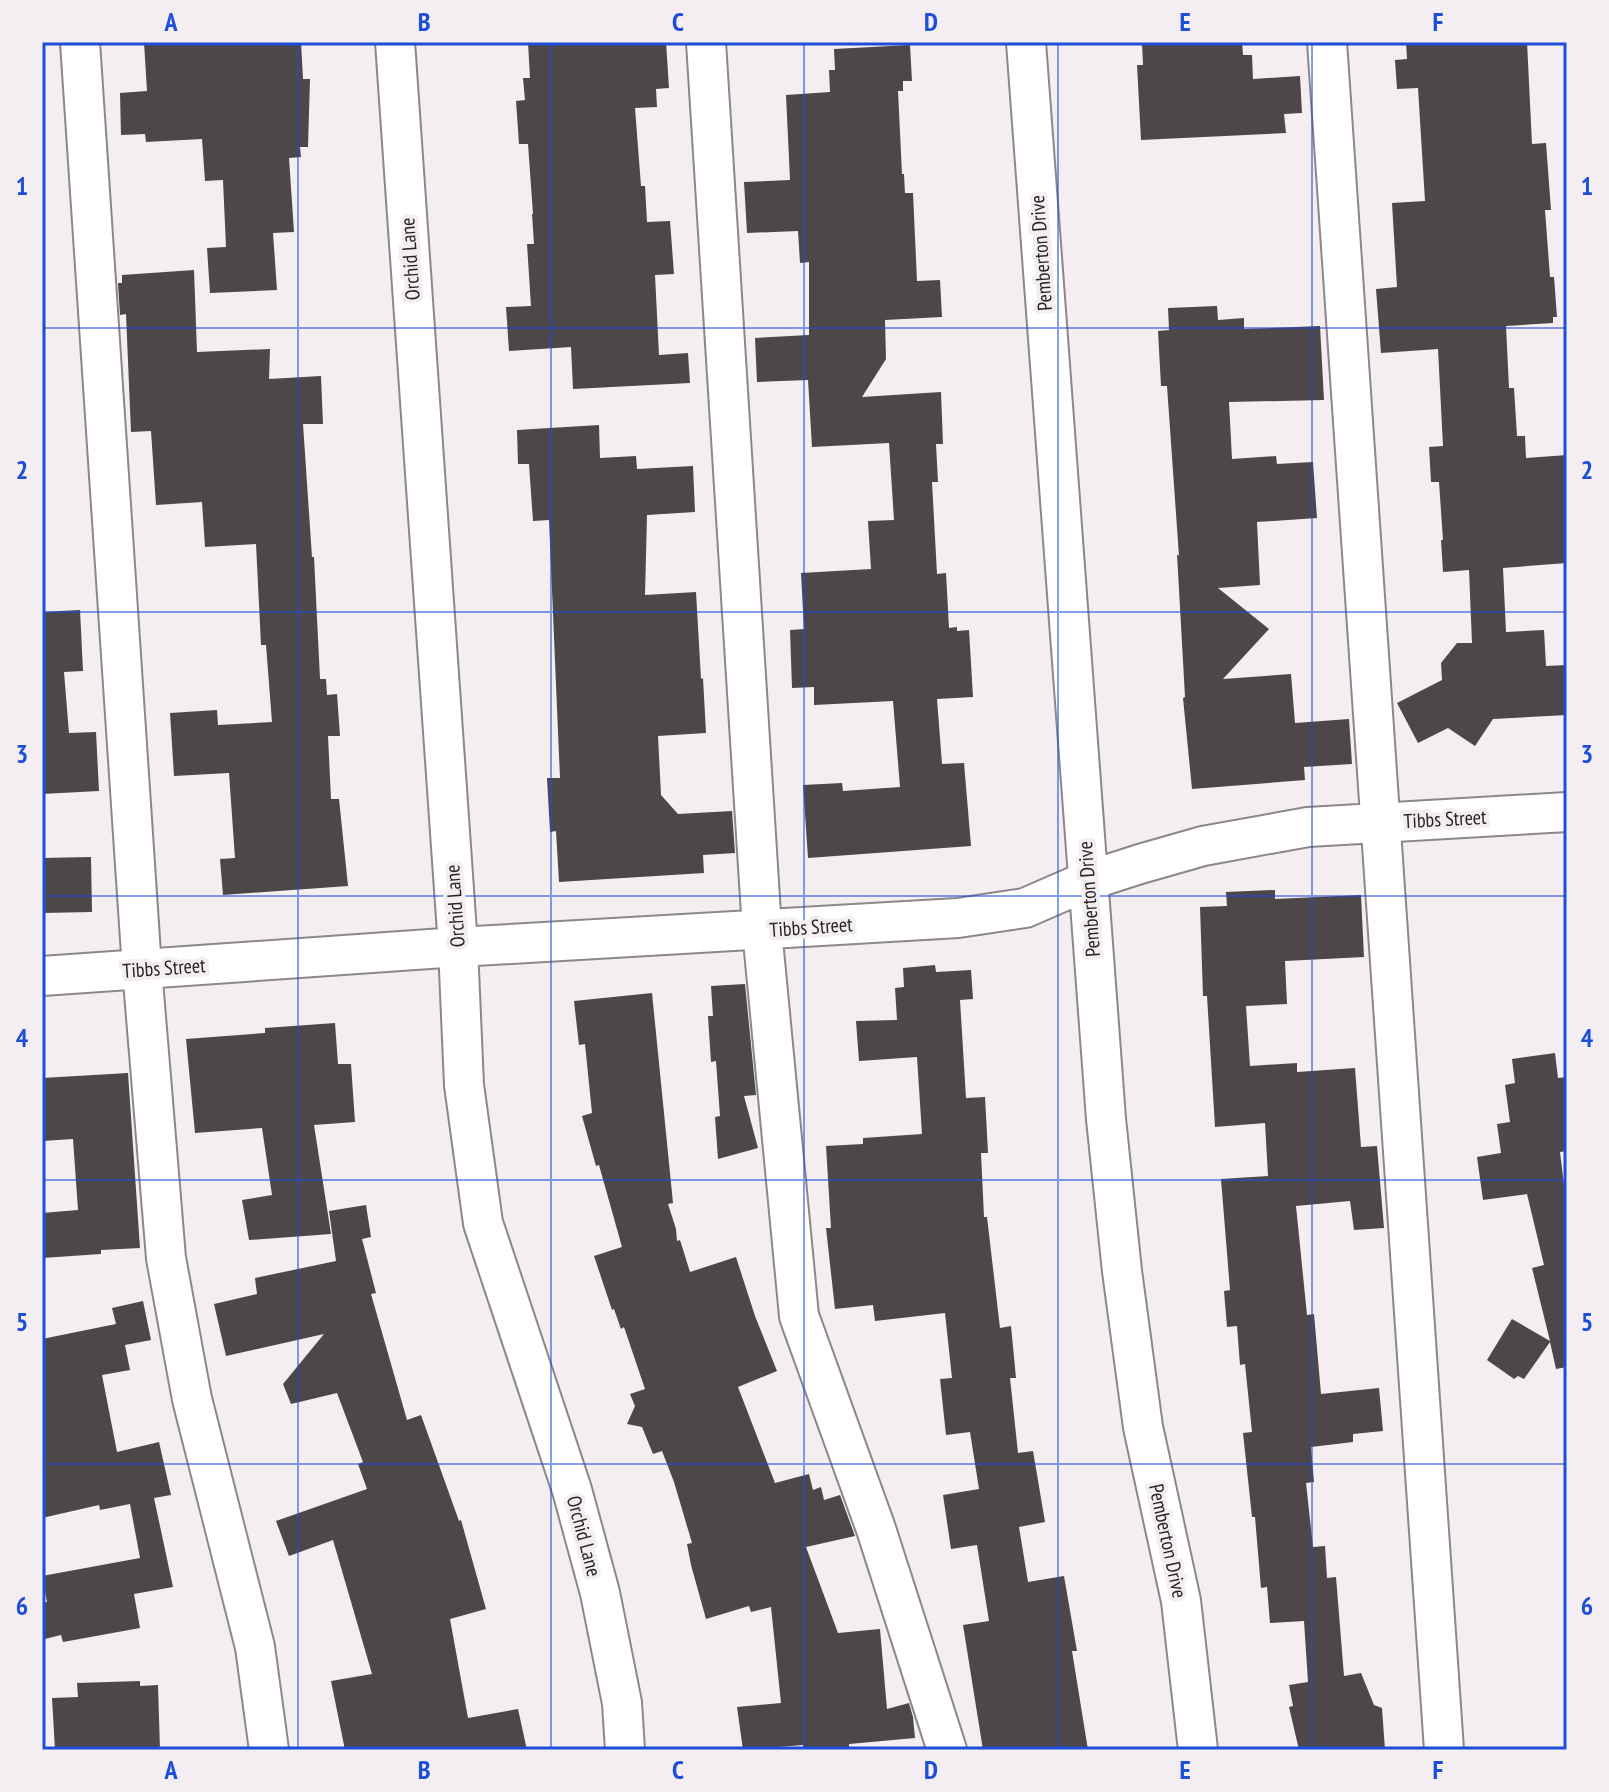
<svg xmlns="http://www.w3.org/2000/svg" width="1609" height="1792" viewBox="0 0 1609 1792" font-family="'PT Sans Narrow',sans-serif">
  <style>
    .building { fill: #4d464b }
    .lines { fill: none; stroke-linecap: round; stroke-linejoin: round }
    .minor-casing { stroke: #8d868b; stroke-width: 42 }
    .minor { stroke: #fff; stroke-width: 38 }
    .grid { fill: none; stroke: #1d4ed8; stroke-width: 2; stroke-opacity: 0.55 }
    .labels { text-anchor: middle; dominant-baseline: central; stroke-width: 8; stroke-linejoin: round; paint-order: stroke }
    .street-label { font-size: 20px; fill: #282527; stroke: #f4edf2 }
    .neatline { fill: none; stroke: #1d4ed8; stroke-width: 3 }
    .grid-label { font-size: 26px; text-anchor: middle; font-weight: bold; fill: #1d4ed8 }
  </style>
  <rect width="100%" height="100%" fill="#f4edf2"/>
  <path class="building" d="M 144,42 L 301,42 L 303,79 L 310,79 L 308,147 L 300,147 L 301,157 L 289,158 L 294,232 L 273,233 L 277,290 L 210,293 L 207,248 L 226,247 L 223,180 L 205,181 L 202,139 L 146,142 L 145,134 L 121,135 L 120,93 L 147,91 Z
    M 528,42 L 666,42 L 669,88 L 656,89 L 657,107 L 635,108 L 641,186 L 645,186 L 647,222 L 670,221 L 674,274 L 655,275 L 659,355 L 688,353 L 690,383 L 573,389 L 571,347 L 509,351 L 506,307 L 531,306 L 527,244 L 534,244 L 532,214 L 533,214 L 528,144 L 519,144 L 516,101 L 525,100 L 523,78 L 530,78 Z
    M 1160,42 L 1242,42 L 1243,55 L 1252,55 L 1253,79 L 1300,76 L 1302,113 L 1284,114 L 1286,133 L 1141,140 L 1137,65 L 1143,65 L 1142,43 Z
    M 1406,42 L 1527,42 L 1532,144 L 1546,143 L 1551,210 L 1545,210 L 1550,277 L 1554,277 L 1557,317 L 1553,317 L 1553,323 L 1506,326 L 1509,388 L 1514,388 L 1517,436 L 1525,436 L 1526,458 L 1567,455 L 1567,563 L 1503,568 L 1506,632 L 1544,630 L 1546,666 L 1567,665 L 1567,715 L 1493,719 L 1475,746 L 1448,728 L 1418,743 L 1397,703 L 1442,680 L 1441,663 L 1457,643 L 1472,643 L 1469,570 L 1443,572 L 1441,540 L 1443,540 L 1439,482 L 1431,482 L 1429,447 L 1443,446 L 1438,349 L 1381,353 L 1376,289 L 1397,287 L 1392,203 L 1425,201 L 1418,88 L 1397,89 L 1395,60 L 1407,59 Z
    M 910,45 L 912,81 L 903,81 L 903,91 L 898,91 L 902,174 L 904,174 L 905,193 L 913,193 L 917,281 L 940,280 L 942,317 L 885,320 L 886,359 L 862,397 L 941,392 L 943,444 L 936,444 L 938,482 L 932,482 L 937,574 L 946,573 L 949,628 L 957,627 L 957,631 L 969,630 L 973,697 L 937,699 L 942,764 L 964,763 L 971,846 L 808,858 L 803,785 L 842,783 L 843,791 L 900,787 L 893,701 L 814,705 L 814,687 L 792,688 L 790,630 L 804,629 L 801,573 L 871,569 L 868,521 L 894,520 L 889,443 L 812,447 L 808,380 L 757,382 L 755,338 L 809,335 L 809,262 L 800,263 L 798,231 L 747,233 L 744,182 L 790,180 L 786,95 L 830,92 L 829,70 L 835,70 L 834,49 Z
    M 194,270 L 197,352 L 270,349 L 269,379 L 321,376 L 323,424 L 303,424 L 312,557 L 314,557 L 320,679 L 326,679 L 327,695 L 337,694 L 340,736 L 328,736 L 331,799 L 339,799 L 348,886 L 223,895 L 220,859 L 235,858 L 229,773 L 174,776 L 170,713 L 217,710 L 218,725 L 272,722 L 266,645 L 261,645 L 256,544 L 205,547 L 202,502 L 156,505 L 151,431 L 131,432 L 126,314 L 120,315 L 118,283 L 122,283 L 122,275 Z
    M 1217,306 L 1218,320 L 1244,318 L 1244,329 L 1320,326 L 1324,400 L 1229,402 L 1232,459 L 1276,456 L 1277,464 L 1313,462 L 1317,518 L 1257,522 L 1260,585 L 1218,588 L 1269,629 L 1223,679 L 1291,674 L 1295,723 L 1349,719 L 1352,764 L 1304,767 L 1305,780 L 1192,789 L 1183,698 L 1185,697 L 1177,554 L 1179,556 L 1167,386 L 1161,386 L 1158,331 L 1169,330 L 1168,308 Z
    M 599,425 L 600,458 L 636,456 L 637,469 L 693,466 L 695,512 L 647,515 L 645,595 L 696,592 L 701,679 L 703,678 L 706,733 L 658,736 L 661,795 L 678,814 L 732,811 L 735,853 L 703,855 L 704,873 L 559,882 L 556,831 L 550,832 L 547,778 L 560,778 L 549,520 L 533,521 L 529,464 L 518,464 L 517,430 Z
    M 80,610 L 83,671 L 64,672 L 69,733 L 96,732 L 99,791 L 42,794 L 42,612 Z
    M 91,857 L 92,912 L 42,913 L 42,858 Z
    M 1275,890 L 1275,899 L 1361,895 L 1364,957 L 1285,961 L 1287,1004 L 1246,1006 L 1250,1066 L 1297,1063 L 1297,1072 L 1355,1068 L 1361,1147 L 1377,1146 L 1384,1228 L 1354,1230 L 1350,1201 L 1296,1206 L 1307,1315 L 1314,1314 L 1321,1394 L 1379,1388 L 1383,1431 L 1353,1434 L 1353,1442 L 1311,1447 L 1314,1482 L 1306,1483 L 1313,1547 L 1325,1546 L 1327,1578 L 1336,1577 L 1344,1676 L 1361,1673 L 1374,1705 L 1382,1708 L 1385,1750 L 1299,1750 L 1289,1707 L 1293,1706 L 1289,1685 L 1308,1682 L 1304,1621 L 1270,1623 L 1267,1587 L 1261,1588 L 1255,1517 L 1252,1517 L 1243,1433 L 1252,1432 L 1245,1364 L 1240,1365 L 1237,1326 L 1227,1327 L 1224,1291 L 1230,1290 L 1221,1179 L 1268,1176 L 1265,1123 L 1215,1127 L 1207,996 L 1203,996 L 1200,907 L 1227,906 L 1226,892 Z
    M 935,965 L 936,972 L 971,970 L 973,999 L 960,1000 L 966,1098 L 985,1097 L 988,1153 L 981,1153 L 984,1217 L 987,1217 L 1000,1328 L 1011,1326 L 1016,1378 L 1010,1378 L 1018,1453 L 1033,1451 L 1045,1522 L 1019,1527 L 1028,1582 L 1064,1576 L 1077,1651 L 1072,1651 L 1088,1750 L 983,1750 L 963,1625 L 989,1621 L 977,1545 L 951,1549 L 943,1495 L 979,1489 L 970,1432 L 946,1435 L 940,1379 L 952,1378 L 945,1313 L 875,1321 L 873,1305 L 835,1309 L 826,1228 L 831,1228 L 826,1146 L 863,1144 L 863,1138 L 922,1134 L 917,1057 L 859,1061 L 856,1021 L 897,1020 L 895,988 L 904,987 L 903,968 Z
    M 745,984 L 756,1095 L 744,1096 L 758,1148 L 718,1159 L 715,1117 L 720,1116 L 716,1061 L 711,1062 L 708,1016 L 713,1016 L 711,986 Z
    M 652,993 L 673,1203 L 668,1204 L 676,1229 L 677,1241 L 680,1240 L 690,1272 L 736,1257 L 755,1316 L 777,1371 L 738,1387 L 775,1483 L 809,1474 L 813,1490 L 821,1487 L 824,1500 L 840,1495 L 855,1536 L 806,1547 L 838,1633 L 880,1629 L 887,1709 L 909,1703 L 913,1717 L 915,1738 L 849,1744 L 849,1750 L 804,1750 L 803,1745 L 743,1750 L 737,1707 L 781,1703 L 771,1607 L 751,1612 L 749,1606 L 706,1619 L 691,1565 L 687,1544 L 692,1543 L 674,1482 L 662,1451 L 653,1454 L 642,1427 L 627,1424 L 635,1406 L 630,1394 L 645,1389 L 624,1327 L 621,1329 L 614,1309 L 612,1310 L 594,1256 L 622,1247 L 599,1165 L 596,1166 L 582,1116 L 592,1113 L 585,1044 L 579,1045 L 574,1001 Z
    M 335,1023 L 338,1064 L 351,1064 L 355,1122 L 314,1125 L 331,1234 L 249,1240 L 242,1200 L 272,1195 L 262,1128 L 195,1133 L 186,1039 L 265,1033 L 265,1028 Z
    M 1555,1053 L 1558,1078 L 1567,1077 L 1567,1151 L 1560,1152 L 1567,1209 L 1567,1367 L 1556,1369 L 1550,1342 L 1524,1379 L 1518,1376 L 1514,1379 L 1487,1360 L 1512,1319 L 1550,1341 L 1532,1268 L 1544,1265 L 1527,1194 L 1483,1200 L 1477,1157 L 1501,1153 L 1497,1124 L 1510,1122 L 1505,1085 L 1515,1083 L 1512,1059 Z
    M 128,1073 L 140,1248 L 101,1250 L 101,1254 L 42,1258 L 42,1213 L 78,1210 L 73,1139 L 42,1141 L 42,1078 Z
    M 366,1205 L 371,1237 L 362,1239 L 376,1293 L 371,1294 L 407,1420 L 421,1415 L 459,1521 L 461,1520 L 486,1609 L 450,1619 L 468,1718 L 518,1709 L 527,1750 L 345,1750 L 331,1681 L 372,1674 L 333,1540 L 289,1556 L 276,1521 L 367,1489 L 358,1464 L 363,1462 L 337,1393 L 291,1404 L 283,1384 L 324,1334 L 226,1356 L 214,1304 L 257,1294 L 255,1278 L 336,1261 L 329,1211 Z
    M 143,1301 L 151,1340 L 125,1345 L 130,1370 L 102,1375 L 117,1452 L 159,1442 L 171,1495 L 154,1498 L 173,1587 L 134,1594 L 140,1628 L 63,1642 L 61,1635 L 45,1639 L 42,1623 L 42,1603 L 47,1602 L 42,1576 L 140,1558 L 130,1504 L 100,1510 L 99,1505 L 42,1518 L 42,1339 L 116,1324 L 112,1308 Z
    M 140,1681 L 140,1686 L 158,1685 L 160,1750 L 55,1750 L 52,1698 L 78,1697 L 77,1683 Z"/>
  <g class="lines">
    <g class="minor-casing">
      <path id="minor" d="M 80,42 L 142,969 L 166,1258 L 192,1399 L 255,1647 L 269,1750
        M 395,42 L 458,947 L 464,1085 L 483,1223 L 572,1490 L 600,1593 L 622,1703 L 625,1750
        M 706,42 L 762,930 L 799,1316 L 876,1529 L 947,1750
        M 1026,42 L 1106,1119 L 1122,1271 L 1143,1427 L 1181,1601 L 1198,1750
        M 1327,42 L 1444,1750
        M 42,976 L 458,947 L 958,918 L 1025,908 L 1087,881 L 1140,864 L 1203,846 L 1308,827 L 1567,812"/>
    </g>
    <use href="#minor" class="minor"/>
  </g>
  <path class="grid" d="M 298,42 L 298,1750M 551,42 L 551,1750M 804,42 L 804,1750M 1058,42 L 1058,1750M 1312,42 L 1312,1750M 42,328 L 1567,328M 42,612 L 1567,612M 42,896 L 1567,896M 42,1180 L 1567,1180M 42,1464 L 1567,1464"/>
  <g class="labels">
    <g class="street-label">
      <text transform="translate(1041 253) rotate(-94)">Pemberton Drive</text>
      <text transform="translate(410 259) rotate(-94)">Orchid Lane</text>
      <text transform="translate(1445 819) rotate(-3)">Tibbs Street</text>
      <text transform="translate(1089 899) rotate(-94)">Pemberton Drive</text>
      <text transform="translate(455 906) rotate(-94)">Orchid Lane</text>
      <text transform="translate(811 927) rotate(-4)">Tibbs Street</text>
      <text transform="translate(164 968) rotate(-4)">Tibbs Street</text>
      <text transform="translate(584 1536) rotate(75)">Orchid Lane</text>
      <text transform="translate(1168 1541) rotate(78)">Pemberton Drive</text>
    </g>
  </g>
  <rect width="1609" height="1792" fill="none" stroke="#f4edf2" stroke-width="88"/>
  <rect x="44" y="44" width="1521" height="1704" class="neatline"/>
  <g class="grid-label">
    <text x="171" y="31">A</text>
    <text x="424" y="31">B</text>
    <text x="678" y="31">C</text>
    <text x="931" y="31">D</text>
    <text x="1185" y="31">E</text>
    <text x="1438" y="31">F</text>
    <text x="22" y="195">1</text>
    <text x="1587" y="195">1</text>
    <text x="22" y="479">2</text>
    <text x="1587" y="479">2</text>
    <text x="22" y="763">3</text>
    <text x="1587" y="763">3</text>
    <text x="22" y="1047">4</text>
    <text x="1587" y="1047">4</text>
    <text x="22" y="1331">5</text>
    <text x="1587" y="1331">5</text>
    <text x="22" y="1615">6</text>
    <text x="1587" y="1615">6</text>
    <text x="171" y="1779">A</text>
    <text x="424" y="1779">B</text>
    <text x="678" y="1779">C</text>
    <text x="931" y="1779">D</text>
    <text x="1185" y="1779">E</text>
    <text x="1438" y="1779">F</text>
  </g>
</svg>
